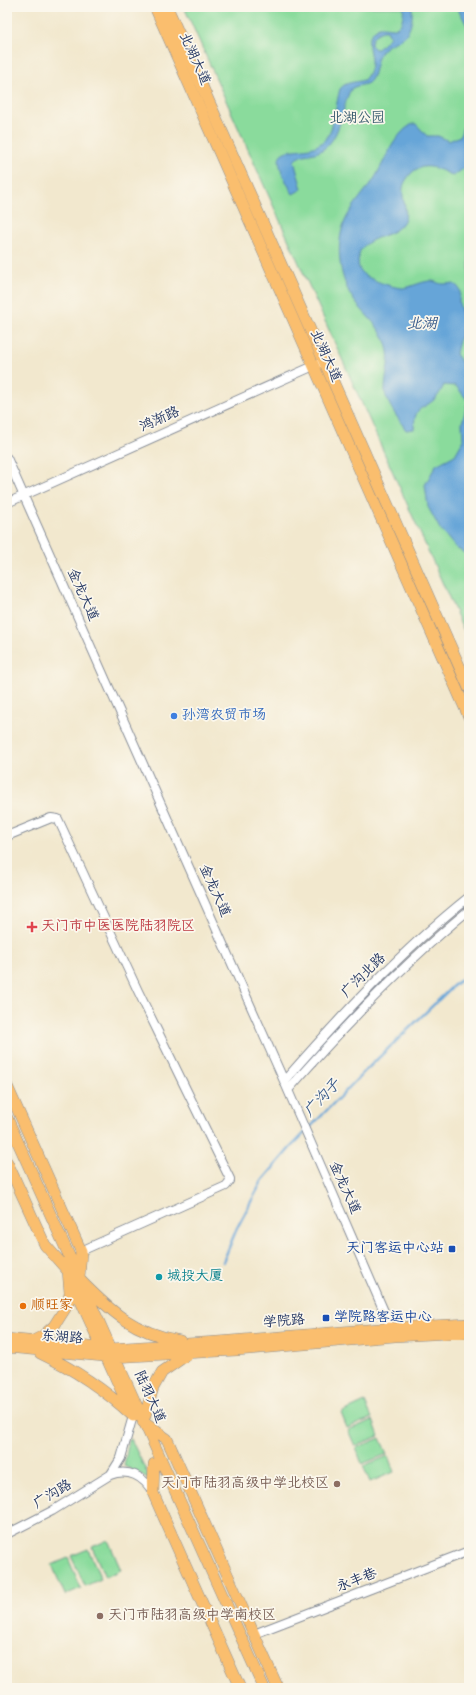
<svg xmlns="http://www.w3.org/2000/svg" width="476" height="1695" viewBox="0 0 476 1695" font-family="Dekko,'LXGW WenKai TC',sans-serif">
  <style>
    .green { fill: #8adb9c; stroke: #52857d }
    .water { fill: #66a5d8; stroke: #406a9b; fill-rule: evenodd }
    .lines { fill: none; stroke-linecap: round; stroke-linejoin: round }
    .stream { stroke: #66a5d8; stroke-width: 2.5 }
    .minor-casing { stroke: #868c96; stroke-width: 10 }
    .major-casing { stroke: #868c96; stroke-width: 12 }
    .minor { stroke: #fff; stroke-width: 8 }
    .major { stroke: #fabe6e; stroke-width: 11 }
    .shop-dot { fill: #3f7fe0; stroke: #fbf7ec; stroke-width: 1.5 }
    .health-dot { fill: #e0444e; stroke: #fbf7ec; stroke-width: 1.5 }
    .transit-dot { fill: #1a4fb4; stroke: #fbf7ec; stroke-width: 1.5 }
    .culture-dot { fill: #0f9aa8; stroke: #fbf7ec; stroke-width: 1.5 }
    .food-dot { fill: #e8710a; stroke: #fbf7ec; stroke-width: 1.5 }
    .education-dot { fill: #8d6e63; stroke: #fbf7ec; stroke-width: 1.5 }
    .labels { text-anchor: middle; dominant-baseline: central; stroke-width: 3.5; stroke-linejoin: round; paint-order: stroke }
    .street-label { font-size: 14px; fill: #1b2f5e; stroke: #fbf7ec }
    .park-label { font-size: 14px; fill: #375a6e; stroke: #fbf7ec }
    .shop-label { font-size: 14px; fill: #366cbe; stroke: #fbf7ec; text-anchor: start }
    .health-label { font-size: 14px; fill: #be3a42; stroke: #fbf7ec; text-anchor: start }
    .transit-label { font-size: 14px; fill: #164399; stroke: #fbf7ec; text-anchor: end }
    .culture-label { font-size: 14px; fill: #0d838f; stroke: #fbf7ec; text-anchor: start }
    .food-label { font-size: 14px; fill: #c56008; stroke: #fbf7ec; text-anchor: start }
    .education-label { font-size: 14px; fill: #785e54; stroke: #fbf7ec; text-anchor: end }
    .water-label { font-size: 15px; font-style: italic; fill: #355889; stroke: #fbf7ec }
  </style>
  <rect width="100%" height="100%" fill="#fbf7ec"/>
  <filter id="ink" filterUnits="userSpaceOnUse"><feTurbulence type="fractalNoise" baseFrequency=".025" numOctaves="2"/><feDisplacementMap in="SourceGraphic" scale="8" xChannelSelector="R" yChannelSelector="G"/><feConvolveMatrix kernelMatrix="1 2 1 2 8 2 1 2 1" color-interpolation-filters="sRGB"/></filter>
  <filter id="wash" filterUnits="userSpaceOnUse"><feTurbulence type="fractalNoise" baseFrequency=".012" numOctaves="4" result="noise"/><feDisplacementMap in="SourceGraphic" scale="16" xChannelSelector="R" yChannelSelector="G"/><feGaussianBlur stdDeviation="0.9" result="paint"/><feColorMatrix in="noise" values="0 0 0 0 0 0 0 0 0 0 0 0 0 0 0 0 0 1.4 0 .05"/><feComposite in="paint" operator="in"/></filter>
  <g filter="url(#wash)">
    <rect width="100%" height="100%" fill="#f2e8ce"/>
    <path class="green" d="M 184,7 L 469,7 L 469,642 Z
      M 365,1402 L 372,1418 L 347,1428 L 341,1413 Z
      M 373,1420 L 379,1436 L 355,1446 L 348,1430 Z
      M 380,1438 L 387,1454 L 362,1464 L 356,1448 Z
      M 131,1439 L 149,1477 L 148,1478 L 124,1466 L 129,1440 Z
      M 388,1456 L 394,1472 L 370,1482 L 363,1466 Z
      M 108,1540 L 121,1570 L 105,1577 L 92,1547 Z
      M 88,1549 L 101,1579 L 85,1586 L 71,1556 Z
      M 68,1558 L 81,1588 L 65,1595 L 52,1565 Z"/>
    <path class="water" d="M 403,7 L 412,7 C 413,20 411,34 399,40 C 392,44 386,45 381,52 C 375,59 376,78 368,83 C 362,86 356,85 351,89 C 341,108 342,137 322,150 C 313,156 301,152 294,161 L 302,189 L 293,194 C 254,127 308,165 327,137 C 335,126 336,102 340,89 C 346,81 355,83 364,80 C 383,58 355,42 379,27 C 389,26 399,33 402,20 C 403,15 404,11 403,7 ZM 383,31 L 387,31 L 390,37 L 378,49 L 375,49 L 371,45 C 371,37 376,33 383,31 Z
      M 457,7 L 469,7 L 469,29 Z
      M 412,124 L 416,124 L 427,136 L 438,136 L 449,141 L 460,136 L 463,127 L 469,125 L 469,168 L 463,169 L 453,176 C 436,167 419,159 406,180 C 397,194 410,209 404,221 C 395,238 370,234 360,251 C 358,257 357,267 361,272 C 367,279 393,288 403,288 C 412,287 420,282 429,281 C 434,280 438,284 443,284 C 449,284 453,282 458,287 C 462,291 459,296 459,301 C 459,307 463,313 463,319 C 463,332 458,342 456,354 L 462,363 L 469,365 L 469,556 L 456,548 L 440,529 L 428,507 L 425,485 L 436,465 L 455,455 L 463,441 L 462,423 L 468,401 L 456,386 L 444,385 C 442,389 439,395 436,398 C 421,412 415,404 414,429 L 406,430 C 400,421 384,400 385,390 C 385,377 390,364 388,351 C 384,328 365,316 353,299 C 338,276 334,239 348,215 C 355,203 364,192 373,181 C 385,162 392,136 412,124 Z"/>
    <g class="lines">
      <path class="stream" d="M 223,1262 L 237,1228 L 262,1181 L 290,1148 L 366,1070 L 453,986 L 469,973"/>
    </g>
  </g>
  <g filter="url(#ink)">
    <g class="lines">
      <g class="minor-casing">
        <path id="minor" d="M 7,458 L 284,1081 L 393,1332
          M 7,503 L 318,364
          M 7,836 L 51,818 L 58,819 L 138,991 L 230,1179 L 230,1181 L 226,1186 L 81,1251
          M 284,1081 C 341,1016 401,951 469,897
          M 288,1090 C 344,1026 403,964 469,910
          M 111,1474 L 121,1458 L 133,1416
          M 7,1534 L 52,1511 L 110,1475 C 128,1468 144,1476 153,1493
          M 254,1634 L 469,1551"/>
      </g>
      <g class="major-casing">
        <path id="major" d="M 155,7 L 469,717
          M 167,7 L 469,688
          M 7,1086 L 81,1251 L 79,1279 C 111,1312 133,1332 180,1341
          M 7,1118 L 264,1688
          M 7,1162 L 45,1245 L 68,1271 L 70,1293 L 68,1304 L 54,1326 L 43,1336 L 33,1341
          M 74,1286 L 127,1403
          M 7,1339 L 110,1349 L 217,1342 L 391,1328 L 469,1324
          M 7,1347 L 114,1357 L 237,1350 L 395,1336 L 469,1332
          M 40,1353 C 76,1370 104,1389 133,1416
          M 188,1354 L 162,1372 L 153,1388 L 143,1422 L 167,1439 L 278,1688
          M 154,1464 L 153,1493 L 240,1688"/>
      </g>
      <use href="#minor" class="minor"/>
      <use href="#major" class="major"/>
    </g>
  </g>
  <circle class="shop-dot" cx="174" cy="716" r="4"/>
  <path class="health-dot" d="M30 921h4v4h4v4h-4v4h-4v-4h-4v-4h4z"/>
  <g class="transit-dot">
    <rect x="448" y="1245" width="8" height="8" rx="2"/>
    <rect x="322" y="1314" width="8" height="8" rx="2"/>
  </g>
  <circle class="culture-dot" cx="159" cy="1277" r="4"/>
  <circle class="food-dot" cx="23" cy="1306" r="4"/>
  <g class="education-dot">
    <circle cx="337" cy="1484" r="4"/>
    <circle cx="100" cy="1616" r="4"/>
  </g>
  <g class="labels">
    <g class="street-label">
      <text transform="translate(194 59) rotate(66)">北湖大道</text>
      <text transform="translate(325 356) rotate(66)">北湖大道</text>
      <text transform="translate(160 420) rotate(-24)">鸿渐路</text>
      <text transform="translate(82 595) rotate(66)">金龙大道</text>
      <text transform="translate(214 891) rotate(66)">金龙大道</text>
      <text transform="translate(364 976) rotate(-45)">广沟北路</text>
      <text transform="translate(344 1188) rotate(66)">金龙大道</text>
      <text transform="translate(284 1322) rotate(-5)">学院路</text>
      <text transform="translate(62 1338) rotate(5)">东湖路</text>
      <text transform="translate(149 1397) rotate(66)">陆羽大道</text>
      <text transform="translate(53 1495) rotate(-31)">广沟路</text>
      <text transform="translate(357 1581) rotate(-21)">永丰巷</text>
    </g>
    <g class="park-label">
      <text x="357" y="119">北湖公园</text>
    </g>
    <g class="shop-label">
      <text x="182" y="716">孙湾农贸市场</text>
    </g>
    <g class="health-label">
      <text x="41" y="927">天门市中医医院陆羽院区</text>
    </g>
    <g class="transit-label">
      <text x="444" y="1249">天门客运中心站</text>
      <text x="334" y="1318" text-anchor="start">学院路客运中心</text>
    </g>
    <g class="culture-label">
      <text x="167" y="1277">城投大厦</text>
    </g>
    <g class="food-label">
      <text x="31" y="1306">顺旺家</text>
    </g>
    <g class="education-label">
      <text x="329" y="1484">天门市陆羽高级中学北校区</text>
      <text x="108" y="1616" text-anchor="start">天门市陆羽高级中学南校区</text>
    </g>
    <g class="water-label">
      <text x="422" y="325">北湖</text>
      <text transform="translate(323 1099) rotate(-47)">广沟子</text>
    </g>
  </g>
  <rect width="476" height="1695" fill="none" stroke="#fbf7ec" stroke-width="24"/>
</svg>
